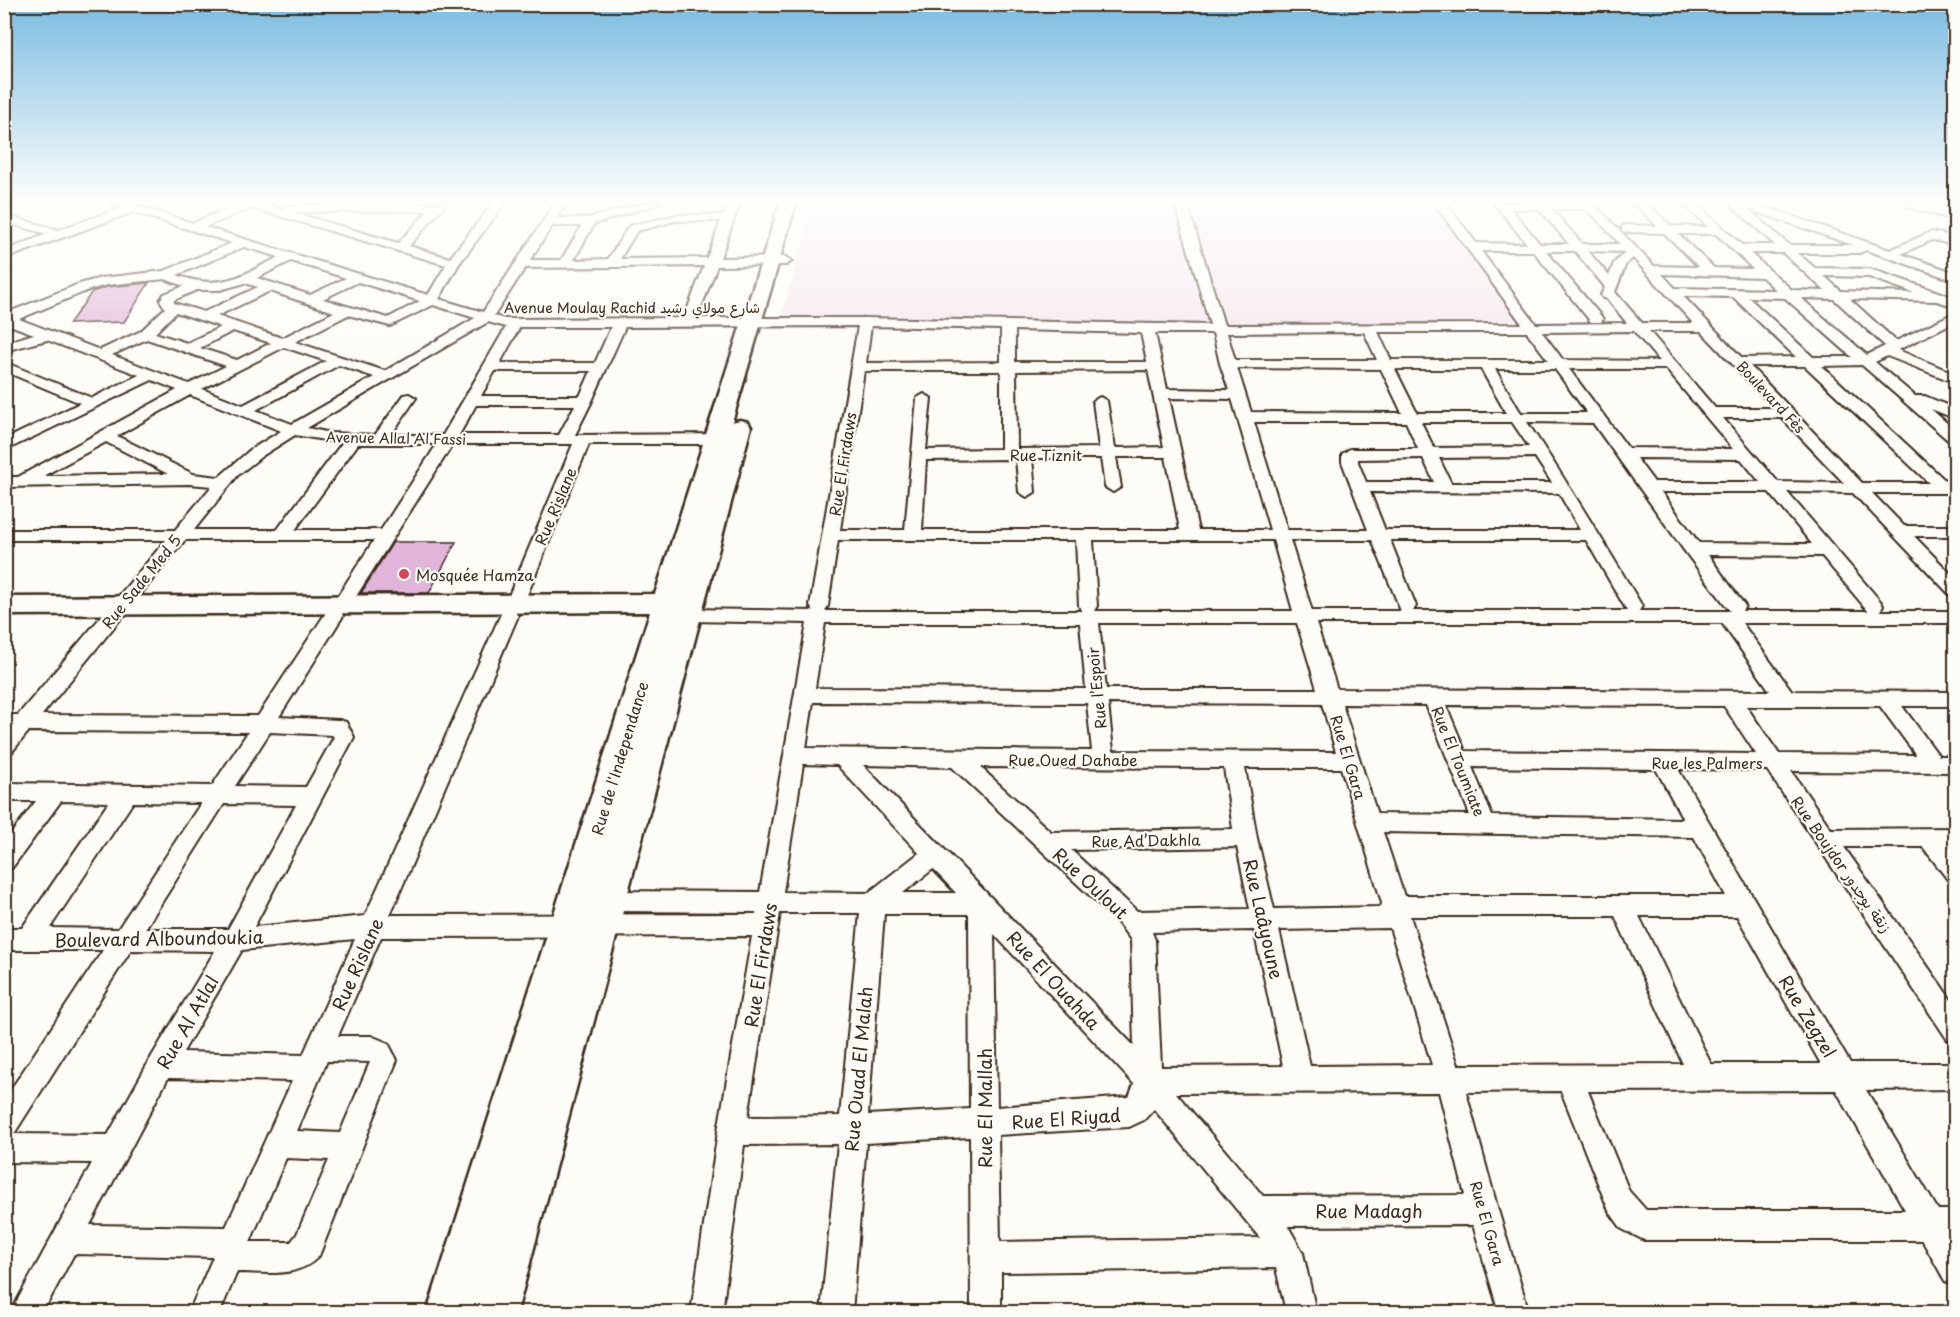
<svg xmlns="http://www.w3.org/2000/svg" width="1960" height="1317" viewBox="0 0 1960 1317" font-family="'Playpen Sans','Playpen Sans Arabic',sans-serif">
  <style>
    .built { fill: #f5e6ee }
    .building { fill: #e1b4d9; stroke: #3b2a1e; stroke-width: 1.5 }
    .lines { fill: none; stroke-linecap: round; stroke-linejoin: round }
    .street-casing { stroke: #3b2a1e; stroke-width: 4 }
    .secondary-casing { stroke: #3b2a1e; stroke-width: 5 }
    .street { fill: #fdfcf7; fill-rule: evenodd }
    .secondary { fill: #fdfcf7; fill-rule: evenodd }
    .poi-dot { fill: #d1495b; stroke: #fdfcf7; stroke-width: 2 }
    .labels { text-anchor: middle; dominant-baseline: central; stroke-width: 4.5; stroke-linejoin: round; paint-order: stroke }
    .far-street-label { font-size: 14px; fill: #3b2a1e; stroke: #fdfcf7 }
    .street-label { font-size: 15px; fill: #3b2a1e; stroke: #fdfcf7 }
    .poi-label { font-size: 15px; fill: #3b2a1e; stroke: #fdfcf7; text-anchor: start }
    .near-street-label { font-size: 18px; fill: #3b2a1e; stroke: #fdfcf7 }
  </style>
  <rect width="100%" height="100%" fill="#fdfcf7"/>
  <filter id="ink" filterUnits="userSpaceOnUse"><feTurbulence type="fractalNoise" baseFrequency=".0167" numOctaves="2"/><feDisplacementMap in="SourceGraphic" scale="12" xChannelSelector="R" yChannelSelector="G"/><feConvolveMatrix kernelMatrix="1 2 1 2 8 2 1 2 1" color-interpolation-filters="sRGB"/></filter>
  <g filter="url(#ink)">
    <path class="built" d="M 814,203 L 1441,203 L 1531,328 L 1216,328 L 781,319 Z"/>
    <path class="building" d="M 149,283 L 124,322 L 69,324 L 92,292 L 107,287 Z
      M 393,542 L 456,542 L 429,593 L 361,593 Z"/>
    <g class="lines">
      <g class="street-casing">
        <path id="street" d="M 110,203 L 127,203 L 193,223 L 241,203 L 259,203 L 282,209 L 287,206 L 447,203 L 409,246 L 450,258 L 493,203 L 505,203 L 459,264 L 439,299 L 483,312 L 555,203 L 567,203 L 557,218 L 589,218 L 643,203 L 661,203 L 594,224 L 574,260 L 608,259 L 629,226 L 676,215 L 724,215 L 728,203 L 740,203 L 720,258 L 786,257 L 792,261 L 786,265 L 717,266 L 697,318 L 865,318 L 1210,325 L 1175,203 L 1187,203 L 1224,325 L 1522,324 L 1434,203 L 1446,203 L 1476,243 L 1527,244 L 1494,203 L 1593,203 L 1654,266 L 1699,267 L 1664,233 L 1622,232 L 1622,226 L 1626,225 L 1657,226 L 1634,203 L 1646,203 L 1671,226 L 1708,227 L 1682,203 L 1695,203 L 1742,245 L 1775,245 L 1732,206 L 1731,203 L 1754,203 L 1890,250 L 1931,232 L 1956,237 L 1956,245 L 1932,240 L 1901,254 L 1956,273 L 1956,281 L 1866,250 L 1860,253 L 1797,253 L 1815,268 L 1870,269 L 1956,298 L 1956,307 L 1937,301 L 1850,299 L 1896,341 L 1956,312 L 1956,321 L 1898,350 L 1956,374 L 1956,383 L 1887,356 L 1875,362 L 1915,396 L 1925,396 L 1956,409 L 1956,419 L 1931,409 L 1956,431 L 1956,444 L 1950,442 L 1862,365 L 1822,366 L 1948,483 L 1956,483 L 1956,493 L 1872,493 L 1904,526 L 1956,526 L 1956,536 L 1914,536 L 1956,579 L 1956,597 L 1950,595 L 1853,493 L 1787,492 L 1881,602 L 1883,606 L 1880,611 L 1956,611 L 1956,623 L 1742,623 L 1792,691 L 1956,692 L 1956,706 L 1902,706 L 1939,756 L 1956,756 L 1956,772 L 1791,771 L 1831,829 L 1956,828 L 1956,846 L 1949,846 L 1956,855 L 1956,883 L 1948,880 L 1923,847 L 1844,847 L 1956,1007 L 1956,1042 L 1947,1039 L 1767,770 L 1678,769 L 1850,1063 L 1956,1063 L 1956,1089 L 1866,1090 L 1938,1210 L 1956,1210 L 1956,1285 L 1945,1281 L 1922,1240 L 1644,1240 L 1622,1229 L 1609,1211 L 1561,1091 L 1466,1092 L 1498,1210 L 1529,1312 L 1499,1312 L 1473,1225 L 1288,1226 L 1303,1253 L 1316,1312 L 1286,1312 L 1276,1268 L 1001,1272 L 1001,1312 L 971,1312 L 970,1137 L 866,1143 L 852,1312 L 821,1312 L 838,1144 L 744,1145 L 722,1312 L 691,1312 L 718,1131 L 752,936 L 381,937 L 338,1036 L 371,1036 L 388,1043 L 397,1060 L 319,1256 C 298,1279 265,1272 237,1272 L 220,1312 L 189,1312 L 213,1257 L 74,1254 L 43,1312 L 11,1312 L 92,1163 L 4,1162 L 4,1100 L 103,950 L 4,950 L 4,928 L 22,928 L 109,802 L 61,801 L 12,868 L 4,871 L 4,843 L 36,801 L 4,801 L 4,783 L 212,786 L 248,732 L 29,731 L 11,753 L 4,755 L 4,715 L 18,715 L 166,540 L 4,540 L 4,530 L 175,530 L 212,486 L 189,484 L 4,487 L 4,477 L 18,477 L 177,390 L 152,380 L 4,451 L 4,440 L 80,403 L 4,371 L 4,362 L 92,398 L 139,375 L 47,340 L 4,351 L 4,343 L 34,334 L 4,323 L 4,314 L 79,284 L 101,278 L 164,271 L 232,243 L 133,212 L 4,259 L 4,251 L 47,234 L 4,222 L 4,215 L 59,230 L 121,208 ZM 252,208 L 446,265 L 428,295 L 205,227 ZM 1511,209 L 1539,209 L 1569,244 L 1540,244 ZM 1552,209 L 1587,209 L 1620,244 L 1582,244 ZM 1748,209 L 1853,245 L 1789,245 ZM 428,211 L 398,243 L 292,212 ZM 676,221 L 721,221 L 707,258 L 620,259 L 637,231 ZM 552,226 L 582,226 L 561,260 L 530,260 ZM 1678,234 L 1716,234 L 1753,269 L 1714,268 ZM 244,247 L 279,257 C 241,276 220,291 177,275 ZM 1481,251 L 1533,251 L 1591,322 L 1601,322 L 1603,319 L 1601,316 L 1546,251 L 1575,251 L 1605,287 L 1601,295 L 1603,298 L 1607,299 L 1627,323 L 1536,324 ZM 1588,251 L 1625,252 L 1614,263 L 1609,276 ZM 1750,253 L 1783,253 L 1825,291 L 1792,290 ZM 1633,258 L 1693,323 L 1642,323 L 1615,292 L 1626,264 ZM 291,261 L 346,278 L 310,295 L 257,278 ZM 704,266 L 684,318 L 505,319 L 494,316 L 525,268 ZM 1662,274 L 1762,277 L 1776,290 L 1675,288 ZM 1824,276 L 1869,277 L 1914,293 L 1841,291 ZM 165,279 L 184,286 L 164,294 L 160,300 L 165,308 L 141,331 L 100,350 L 19,319 L 89,290 L 107,285 ZM 358,282 L 420,301 L 388,318 L 323,299 ZM 245,283 L 258,287 L 204,312 L 174,303 L 174,300 L 197,290 L 220,290 ZM 270,291 L 334,312 L 282,338 L 217,316 ZM 1683,296 L 1733,297 L 1796,357 L 1742,358 ZM 1748,297 L 1785,298 L 1852,357 L 1813,357 ZM 1801,298 L 1834,299 L 1885,346 L 1867,355 ZM 433,305 L 475,318 L 385,371 L 295,342 L 348,315 L 390,326 ZM 176,312 L 221,327 L 187,343 L 155,333 ZM 488,322 L 506,327 L 443,435 L 391,435 L 416,398 L 409,394 L 404,395 L 375,435 L 331,433 L 307,428 ZM 858,326 L 810,606 L 813,611 L 689,609 L 682,611 L 680,615 L 682,619 L 689,621 L 807,623 L 760,892 L 608,891 L 600,894 L 596,901 L 600,908 L 608,911 L 756,912 L 756,914 L 390,915 L 518,616 L 514,611 L 521,609 L 523,605 L 589,444 L 731,444 L 739,439 L 731,434 L 575,435 L 592,401 L 625,327 ZM 871,326 L 1001,329 L 1001,362 L 866,363 ZM 520,327 L 611,327 L 595,363 L 500,363 ZM 1015,330 L 1141,333 L 1147,362 L 1015,362 ZM 233,331 L 271,343 L 237,360 L 200,348 ZM 1634,331 L 1659,361 L 1563,360 L 1542,332 ZM 1649,331 L 1701,331 L 1774,408 L 1715,408 ZM 1364,332 L 1377,360 L 1235,360 L 1227,333 ZM 1378,332 L 1527,332 L 1548,360 L 1391,360 ZM 1155,333 L 1213,333 L 1220,364 L 1229,390 L 1167,389 ZM 147,339 L 226,366 L 189,384 L 112,355 ZM 284,347 L 326,361 L 243,405 L 202,389 ZM 339,365 L 374,377 L 292,424 L 256,410 ZM 1750,366 L 1805,366 L 1929,483 L 1862,483 ZM 1237,368 L 1381,369 L 1402,413 L 1251,412 ZM 1395,369 L 1481,369 L 1506,413 L 1417,413 ZM 1495,369 L 1555,369 L 1587,413 L 1521,413 ZM 1569,369 L 1666,369 L 1733,449 L 1628,448 ZM 1148,370 L 1164,447 L 1115,448 L 1107,401 L 1100,397 L 1093,401 L 1099,448 L 1017,449 L 1016,371 ZM 495,371 L 591,371 L 580,396 L 481,396 ZM 864,371 L 1001,371 L 1001,449 L 926,450 L 931,398 L 924,394 L 917,398 L 905,530 L 840,530 ZM 190,395 L 281,431 L 250,450 L 219,477 L 193,474 L 117,436 ZM 1169,398 L 1232,399 L 1270,530 L 1198,530 ZM 476,405 L 575,405 L 559,435 L 459,435 ZM 1723,418 L 1782,418 L 1844,483 L 1778,482 ZM 1254,422 L 1406,422 L 1418,449 L 1350,449 L 1342,454 L 1342,462 L 1368,530 L 1287,530 ZM 1421,422 L 1512,422 L 1529,447 L 1434,448 ZM 1527,422 L 1593,423 L 1686,553 L 1730,611 L 1639,611 L 1642,606 C 1605,544 1568,483 1527,422 ZM 295,435 L 342,443 L 277,530 L 194,530 L 238,475 L 262,456 ZM 106,442 L 168,474 L 43,476 ZM 358,444 L 437,444 L 381,530 L 295,530 ZM 453,444 L 573,444 L 505,605 L 509,610 L 502,611 L 500,616 L 365,916 L 254,927 L 354,737 L 346,722 L 339,720 L 279,717 L 343,616 L 341,611 L 334,610 L 327,611 L 258,716 L 42,715 L 185,540 L 374,540 L 332,605 L 334,609 L 341,611 L 348,609 ZM 1116,457 L 1166,457 L 1180,530 L 922,530 L 926,460 L 1016,459 L 1019,492 L 1027,497 L 1035,492 L 1032,458 L 1101,458 L 1105,487 L 1113,492 L 1121,487 ZM 1535,457 L 1552,483 L 1451,483 L 1439,458 ZM 1423,458 L 1434,482 L 1366,482 L 1358,462 L 1358,459 ZM 1636,458 L 1741,459 L 1760,482 L 1654,482 ZM 1370,492 L 1559,493 L 1580,530 L 1385,530 ZM 1661,492 L 1769,492 L 1812,544 L 1699,543 ZM 838,540 L 1076,540 L 1079,606 L 1082,611 L 825,611 L 828,606 ZM 1093,540 L 1273,540 L 1293,611 L 1094,611 L 1097,606 ZM 1290,540 L 1372,540 L 1401,611 L 1312,611 ZM 1390,540 L 1586,540 L 1627,611 L 1413,611 L 1416,606 ZM 1708,555 L 1822,556 L 1868,611 L 1742,611 L 1745,606 ZM 825,623 L 1080,623 L 1086,689 L 815,688 ZM 1099,623 L 1297,623 L 1317,689 L 1106,689 ZM 1316,623 L 1722,623 L 1770,691 L 1337,689 ZM 813,702 L 1087,703 L 1092,751 L 806,748 ZM 1108,703 L 1322,704 L 1336,752 L 1113,751 ZM 1342,704 L 1426,705 L 1470,815 L 1377,814 ZM 1446,705 L 1724,706 L 1756,754 L 1465,751 ZM 1746,706 L 1880,706 L 1916,755 L 1779,754 ZM 270,732 L 332,735 L 334,737 L 306,787 L 235,786 ZM 803,764 L 837,765 L 919,853 L 868,893 L 783,892 ZM 863,765 L 952,767 L 1115,919 L 1131,940 L 1134,1046 ZM 980,767 L 1224,768 L 1233,829 L 1051,832 ZM 1472,767 L 1656,769 L 1683,819 L 1492,816 ZM 1245,768 L 1341,768 L 1382,903 L 1381,907 L 1274,909 L 1257,838 ZM 133,802 L 201,803 L 118,929 L 50,928 ZM 224,804 L 296,805 L 228,929 L 145,929 ZM 1383,832 L 1694,837 L 1726,896 L 1404,896 ZM 1237,847 L 1250,909 L 1137,911 L 1071,850 ZM 933,869 L 956,893 L 903,893 ZM 780,913 L 860,913 L 840,1116 L 748,1117 ZM 884,914 L 969,914 L 970,1109 L 868,1115 ZM 1410,916 L 1615,916 L 1683,1064 L 1458,1065 ZM 1639,916 L 1737,916 L 1821,1064 L 1711,1064 ZM 1390,928 L 1432,1065 L 1310,1066 L 1279,930 ZM 1254,930 L 1283,1066 L 1161,1067 L 1155,940 L 1152,932 ZM 994,934 L 1134,1084 L 1129,1097 L 997,1107 ZM 355,939 L 303,1055 L 183,1052 L 242,950 ZM 131,950 L 215,951 L 152,1056 L 108,1135 L 14,1134 ZM 327,1061 L 370,1062 L 340,1133 L 297,1131 ZM 168,1078 L 292,1081 L 226,1227 L 90,1225 ZM 1836,1090 L 1905,1210 L 1646,1210 L 1629,1191 L 1588,1091 ZM 1439,1092 L 1465,1195 L 1263,1196 L 1176,1093 ZM 1154,1109 L 1260,1238 L 1000,1242 L 998,1135 L 1129,1127 L 1144,1120 ZM 286,1158 L 329,1160 L 297,1234 L 291,1242 L 250,1242 Z"/>
      </g>
      <g class="secondary-casing">
        <path id="secondary" d="M 780,203 L 796,203 L 732,422 L 740,420 L 748,422 L 751,427 L 517,1312 L 427,1312 L 650,612 L 4,615 L 4,597 L 655,594 Z
          M 1906,203 L 1932,203 L 1956,210 L 1956,220 L 1908,207 Z"/>
      </g>
      <use href="#street" class="street"/>
      <use href="#secondary" class="secondary"/>
    </g>
  </g>
  <linearGradient id="sky" x2="0" y2="1"><stop stop-color="#7bbce1"/><stop offset="0.52" stop-color="#fefefb"/><stop offset="1" stop-color="#fefefb" stop-opacity="0"/></linearGradient>
  <rect width="1960" height="387" fill="url(#sky)"/>
  <circle class="poi-dot" cx="404" cy="574" r="6"/>
  <g class="labels">
    <g class="far-street-label">
      <text x="632" y="307">Avenue Moulay Rachid شارع مولاي رشيد</text>
      <text transform="translate(1771 397) rotate(47)">Boulevard Fès</text>
      <text transform="translate(396 438) rotate(1)">Avenue Allal Al Fassi</text>
    </g>
    <g class="street-label">
      <text x="1046" y="454">Rue Tiznit</text>
      <text transform="translate(842 464) rotate(-81)">Rue El Firdaws</text>
      <text transform="translate(555 506) rotate(-67)">Rue Rislane</text>
      <text transform="translate(141 581) rotate(-51)">Rue Sade Med 5</text>
      <text transform="translate(1096 688) rotate(-96)">Rue l’Espoir</text>
      <text transform="translate(1349 757) rotate(73)">Rue El Gara</text>
      <text transform="translate(619 758) rotate(-73)">Rue de l'Independance</text>
      <text x="1073" y="759">Rue Oued Dahabe</text>
      <text transform="translate(1459 761) rotate(68)">Rue El Toumiate</text>
      <text x="1707" y="762">Rue les Palmers</text>
      <text transform="translate(1146 840) rotate(-1)">Rue Ad’Dakhla</text>
      <text transform="translate(1842 864) rotate(55)">Rue Boujdor زنقة بوجدور</text>
      <text transform="translate(1488 1223) rotate(74)">Rue El Gara</text>
    </g>
    <g class="poi-label">
      <text x="416" y="574">Mosquée Hamza</text>
    </g>
    <g class="near-street-label">
      <text transform="translate(1091 883) rotate(43)">Rue Oulout</text>
      <text transform="translate(1264 919) rotate(77)">Rue Laâyoune</text>
      <text transform="translate(159 938) rotate(-1)">Boulevard Alboundoukia</text>
      <text transform="translate(357 964) rotate(-66)">Rue Rislane</text>
      <text transform="translate(760 965) rotate(-81)">Rue El Firdaws</text>
      <text transform="translate(1054 980) rotate(47)">Rue El Ouahda</text>
      <text transform="translate(1808 1016) rotate(59)">Rue Zegzel</text>
      <text transform="translate(187 1022) rotate(-60)">Rue Al Atlal</text>
      <text transform="translate(858 1069) rotate(-85)">Rue Ouad El Malah</text>
      <text transform="translate(984 1108) rotate(-90)">Rue El Mallah</text>
      <text transform="translate(1066 1118) rotate(-4)">Rue El Riyad</text>
      <text x="1369" y="1210">Rue Madagh</text>
    </g>
  </g>
  <rect width="1960" height="1317" fill="none" stroke="#fdfcf7" stroke-width="24"/>
  <rect x="12" y="12" width="1936" height="1293" fill="none" stroke="#3b2a1e" stroke-width="2" filter="url(#ink)"/>
</svg>
